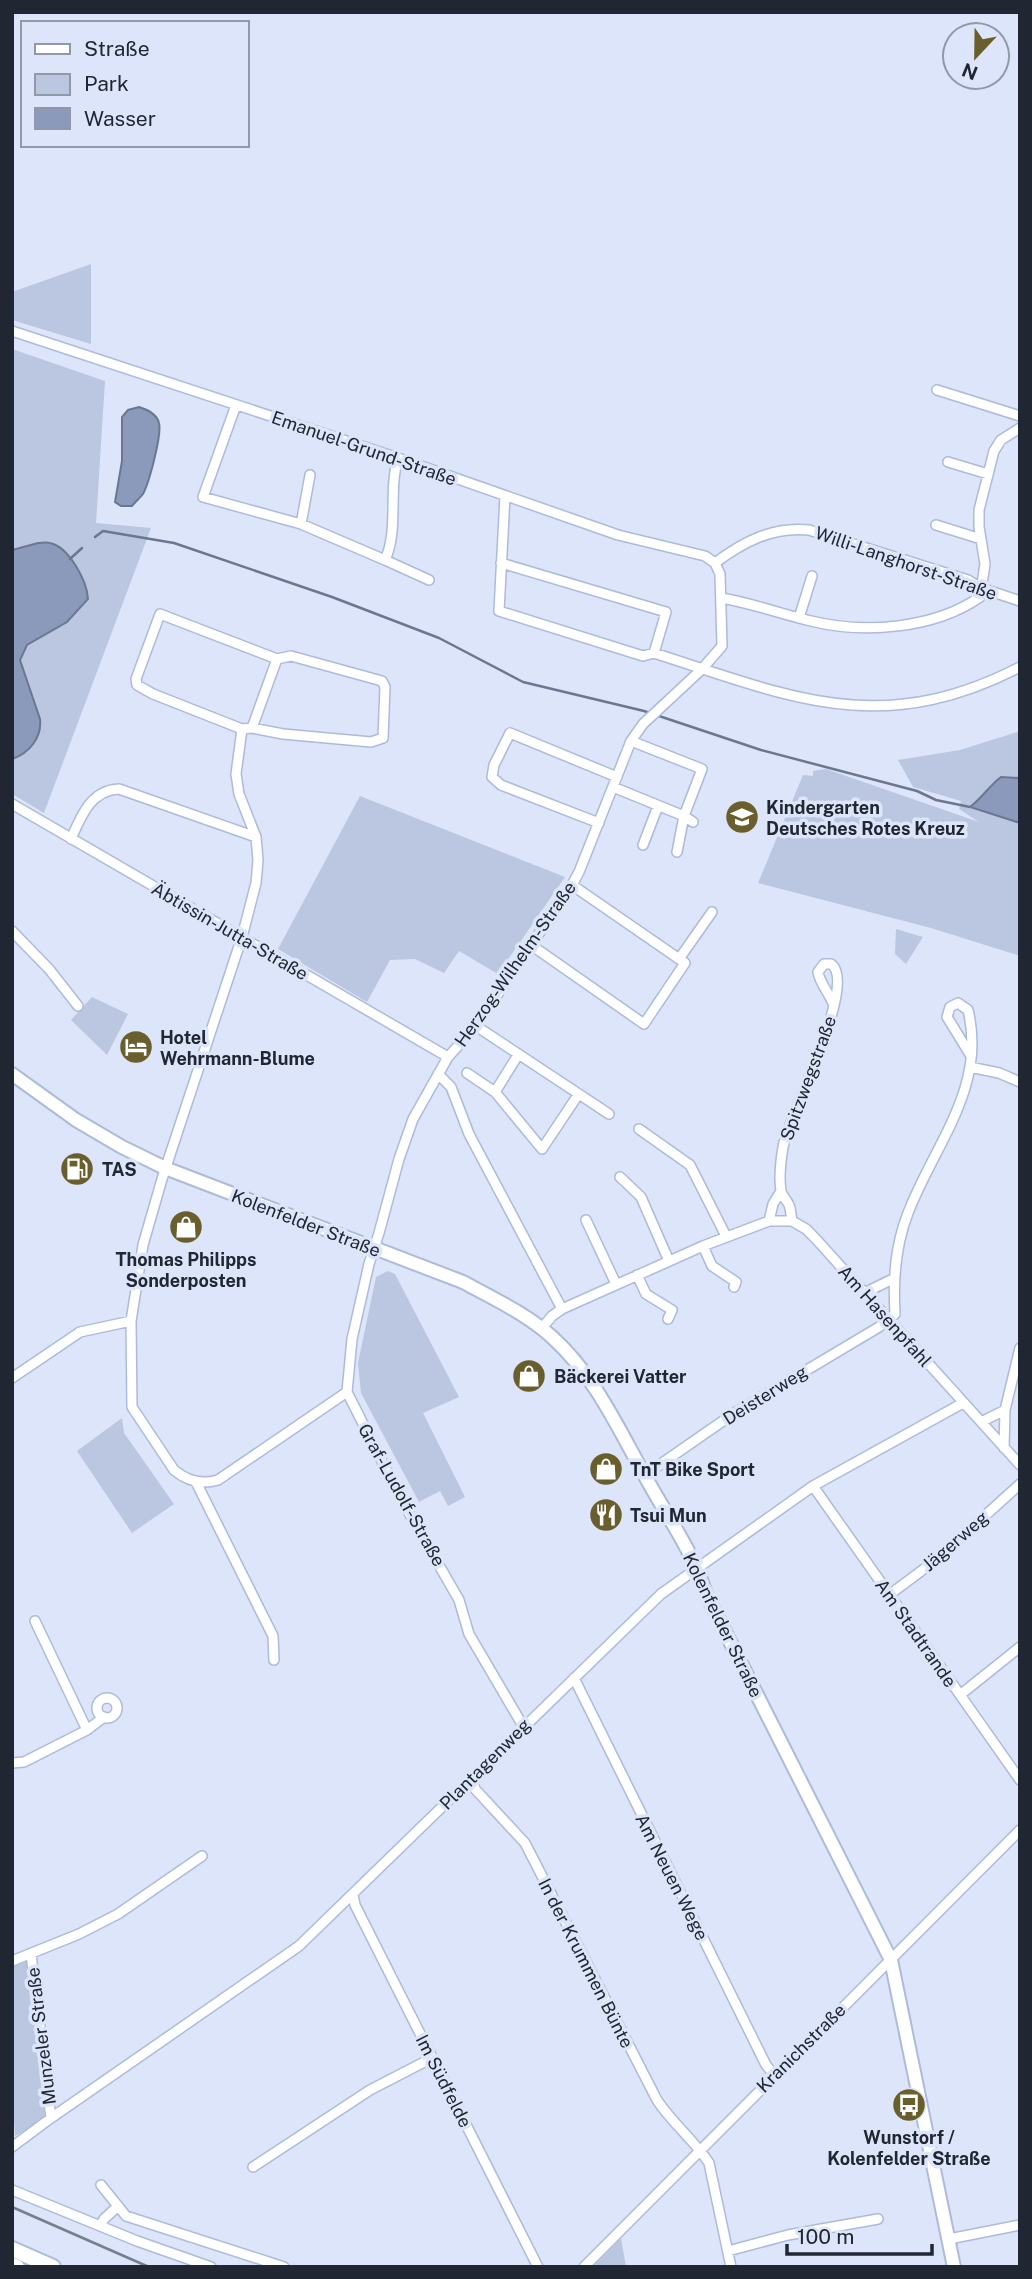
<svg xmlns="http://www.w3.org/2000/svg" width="1032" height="2279" viewBox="0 0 1032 2279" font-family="'Public Sans',sans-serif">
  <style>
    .green { fill: #bbc7e0 }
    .water { fill: #8b9aba; stroke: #6b7791; stroke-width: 2 }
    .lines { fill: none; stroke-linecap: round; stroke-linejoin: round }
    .stream { stroke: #6b7791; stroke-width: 2.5 }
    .street-casing { stroke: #acbbdb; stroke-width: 12 }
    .secondary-casing { stroke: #acbbdb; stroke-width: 16 }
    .primary-casing { stroke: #acbbdb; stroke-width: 18 }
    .street { stroke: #fff; stroke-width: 9 }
    .secondary { stroke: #fff; stroke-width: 12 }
    .primary { stroke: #fff; stroke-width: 14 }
    .rail { stroke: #777e8e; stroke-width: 2.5 }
    .labels { text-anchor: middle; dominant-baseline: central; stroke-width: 7; stroke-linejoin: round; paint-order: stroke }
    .street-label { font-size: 18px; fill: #202632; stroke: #dce5f9 }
    .poi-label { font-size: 18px; font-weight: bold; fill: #202632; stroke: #dce5f9; text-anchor: start }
  </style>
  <rect width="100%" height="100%" fill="#dce5f9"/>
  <path class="green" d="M 91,264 L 91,344 L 12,320 L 12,292 Z
    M 12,349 L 105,381 L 96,523 L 151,528 L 44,813 L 12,794 Z
    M 1020,731 L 1020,956 L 931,928 L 758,883 L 803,775 L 813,776 L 813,771 L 826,769 L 979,822 L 959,809 L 961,801 L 913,787 L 898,760 L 960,750 Z
    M 360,796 L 565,877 L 498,974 L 459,951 L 444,973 L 415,959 L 390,960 L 367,1002 L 278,949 Z
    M 896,929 L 923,937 L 906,964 L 895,954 Z
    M 92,997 L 128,1014 L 107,1055 L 71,1020 Z
    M 388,1271 L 395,1274 L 459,1397 L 423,1413 L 465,1497 L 448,1506 L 440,1491 L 419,1502 L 361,1393 L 358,1363 L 376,1277 Z
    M 122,1418 L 124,1433 L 174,1504 L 132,1533 L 77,1451 Z
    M 28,1961 L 45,2119 L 15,2136 L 12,2090 L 12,1967 Z
    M 621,2238 L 626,2267 L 593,2267 Z"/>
  <path class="water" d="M 139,407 C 148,410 157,414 159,423 C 162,435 149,483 143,494 C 140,498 135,502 132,506 L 121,506 L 115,502 L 122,461 L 122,417 L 128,410 Z
    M 38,543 C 42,543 46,542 50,543 C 69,547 87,581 88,599 L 67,622 L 27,645 L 20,660 L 40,719 C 42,737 30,753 12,759 L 12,550 Z
    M 1001,777 L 1020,778 L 1020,823 L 970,807 C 982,798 989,786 1001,777 Z"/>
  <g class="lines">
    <path class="stream" d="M 95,537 L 103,531 L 174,543 L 332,597 L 439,638 L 523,682 L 644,711 L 761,750 L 917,791 L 936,800 L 970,807
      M 70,559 L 82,548"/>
    <g class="street-casing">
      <path id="street" d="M 12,331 L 398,458 L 618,535 L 705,556 L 715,563
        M 937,390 L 1020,416
        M 236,405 L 203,497 L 301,524 L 385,560 C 399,529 388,491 398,458
        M 948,462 L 988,474
        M 505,496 L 499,611 L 643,656 L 654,653 C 791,697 880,739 1020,667
        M 301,524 L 310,475
        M 936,525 L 981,539
        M 385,560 L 429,580
        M 501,563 L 666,612 L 654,653
        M 715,563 C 743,542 773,526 809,530 L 968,580 L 981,588 L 1020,601
        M 721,598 C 752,603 781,614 811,621 C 864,634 934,629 980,597 L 985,564 L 979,527 L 979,510 L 994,451 L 1001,440 L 1020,428
        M 799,618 L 812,576
        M 277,659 L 252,728 L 242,729 L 236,774 L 239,794 L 256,837 L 258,860 L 256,883 L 242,937 L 162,1179 L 143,1245 L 131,1321 L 132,1407 L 174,1470 C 187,1481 201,1485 218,1480 L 347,1392
        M 252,728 L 283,734 L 371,742 L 383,738 L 385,687 L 382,681 L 291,656 L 277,659
        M 242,729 L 153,694 L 137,685 L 136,679 L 160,614 L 277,659
        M 631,741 L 702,769 L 684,816 L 677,852
        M 613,787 L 684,816 L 693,822
        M 12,804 L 448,1057
        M 599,823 L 501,785 L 492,777 L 494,765 L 510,733 L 617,777
        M 71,839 C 81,816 91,790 119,789 L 256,837
        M 643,845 L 658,806
        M 12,931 L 49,969 L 78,1006
        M 531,945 L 644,1024 L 685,963 L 572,885
        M 679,959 L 712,912
        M 476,1026 L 609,1114
        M 518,1055 L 495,1092 L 542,1149 L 578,1095
        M 970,1067 L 999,1073 L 1020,1082
        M 467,1073 L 495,1092
        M 438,1074 L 451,1087 L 469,1134 L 562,1309
        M 639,1129 L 690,1165 L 726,1236
        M 620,1177 L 641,1197 L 669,1261
        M 586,1220 L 616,1284
        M 769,1221 L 773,1204 L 781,1191
        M 792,1221 C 791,1216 791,1210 789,1205 C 787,1200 782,1196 781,1191 C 779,1179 781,1159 783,1147 C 788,1116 859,983 831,964 L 824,964 L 818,972 C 820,984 830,994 834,1006
        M 703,1246 L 712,1266 L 736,1282 L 734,1287
        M 637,1275 L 646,1294 L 672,1310 L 668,1319
        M 864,1293 L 893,1279
        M 542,1328 L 552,1316 L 562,1309 L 703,1246 L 769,1221 L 792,1221 L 806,1229 L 815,1238 L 1020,1465
        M 12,1378 L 80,1332 L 131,1321
        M 981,1422 L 1005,1410
        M 1004,1448 L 1005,1410 L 1020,1348
        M 645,1475 L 733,1414 L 879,1327 L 895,1314 C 893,1279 895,1246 908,1213 C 934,1145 987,1088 968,1010 L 958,1003 L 950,1007 L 947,1017 L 971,1056
        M 196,1482 L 273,1636 L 274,1660
        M 813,1486 L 1020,1780
        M 889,1595 L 936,1560 L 1020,1484
        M 35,1621 L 87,1730
        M 574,1678 L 766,2065 L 774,2075
        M 960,1695 L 1020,1647
        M97 1708a10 10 0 1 1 20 0a10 10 0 1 1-20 0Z
        M 523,1726 L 469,1634 L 459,1600 L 401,1499 L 347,1392 L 352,1339 L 369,1264 L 379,1233 L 399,1159 L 413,1119 L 448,1057 L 476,1026 L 572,885 L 579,872 L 631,741 L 643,724 L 702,669 L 722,646 L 720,574 L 715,563
        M 12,1763 L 24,1762 L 87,1730 L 104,1717
        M 472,1778 L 475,1789 L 525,1843 L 657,2100 C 672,2123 694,2140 709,2163 L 731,2267
        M 353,1895 L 355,1905 L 538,2267
        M 31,1954 L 51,2118
        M 12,1961 L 79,1934 L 118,1914 L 202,1856
        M 12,2147 L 51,2118 L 299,1946 L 661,1594 L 813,1486 L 963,1403
        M 253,2167 L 370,2090 L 432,2058
        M 101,2185 L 126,2216 L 284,2267
        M 12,2190 L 137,2241 L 211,2267
        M 100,2226 L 104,2219 L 117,2207
        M 949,2239 L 1020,2225
        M 728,2251 L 788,2235 L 878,2219
        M 584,2267 L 1020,1830"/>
    </g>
    <g class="secondary-casing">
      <path id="secondary" d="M 12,1074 L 76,1120 L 122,1147 L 165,1168 L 463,1282 C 494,1299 527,1314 553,1338 C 594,1375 618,1428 645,1476 C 666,1515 693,1551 706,1594 L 891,1960 L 954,2267"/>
    </g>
    <g class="primary-casing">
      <path id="primary" d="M 12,2249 L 53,2267
        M 12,2265 L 17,2267"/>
    </g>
    <use href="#street" class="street"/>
    <use href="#secondary" class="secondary"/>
    <use href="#primary" class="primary"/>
    <path class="rail" d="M 12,2207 L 149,2267"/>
  </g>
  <defs>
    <g id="school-disc" transform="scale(1.75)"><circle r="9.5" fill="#6a5f2c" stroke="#dce5f9"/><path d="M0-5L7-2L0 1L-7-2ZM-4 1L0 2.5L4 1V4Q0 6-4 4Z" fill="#fff"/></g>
    <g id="hotel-disc" transform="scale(1.75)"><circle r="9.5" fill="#6a5f2c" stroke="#dce5f9"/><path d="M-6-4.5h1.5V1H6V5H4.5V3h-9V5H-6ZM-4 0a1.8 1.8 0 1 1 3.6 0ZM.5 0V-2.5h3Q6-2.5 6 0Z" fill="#fff"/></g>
    <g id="fuel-disc" transform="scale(1.75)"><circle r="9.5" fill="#6a5f2c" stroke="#dce5f9"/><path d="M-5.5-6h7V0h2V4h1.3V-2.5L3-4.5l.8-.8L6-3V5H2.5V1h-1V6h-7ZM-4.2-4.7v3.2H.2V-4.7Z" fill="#fff"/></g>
    <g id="shop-disc" transform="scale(1.75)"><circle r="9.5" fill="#6a5f2c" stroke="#dce5f9"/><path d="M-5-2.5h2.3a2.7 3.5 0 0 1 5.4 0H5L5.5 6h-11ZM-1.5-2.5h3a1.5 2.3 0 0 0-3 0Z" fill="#fff"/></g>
    <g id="restaurant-disc" transform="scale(1.75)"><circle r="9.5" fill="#6a5f2c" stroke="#dce5f9"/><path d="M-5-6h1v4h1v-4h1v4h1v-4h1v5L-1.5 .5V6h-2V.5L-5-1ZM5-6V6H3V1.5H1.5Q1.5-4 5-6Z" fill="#fff"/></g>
    <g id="bus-disc" transform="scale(1.75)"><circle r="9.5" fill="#6a5f2c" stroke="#dce5f9"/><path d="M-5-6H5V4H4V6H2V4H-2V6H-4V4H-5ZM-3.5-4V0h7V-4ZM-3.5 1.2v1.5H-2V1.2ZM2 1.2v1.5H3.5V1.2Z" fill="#fff"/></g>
  </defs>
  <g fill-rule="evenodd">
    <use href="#school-disc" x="742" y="817"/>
    <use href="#hotel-disc" x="136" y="1047"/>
    <use href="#fuel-disc" x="77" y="1169"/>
    <use href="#shop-disc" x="186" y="1227"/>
    <use href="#shop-disc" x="529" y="1376"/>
    <use href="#shop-disc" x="606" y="1469"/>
    <use href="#restaurant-disc" x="606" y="1515"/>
    <use href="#bus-disc" x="909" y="2105"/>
  </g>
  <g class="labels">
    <g class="street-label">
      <text transform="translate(364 448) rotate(19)">Emanuel-Grund-Straße</text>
      <text transform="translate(906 563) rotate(19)">Willi-Langhorst-Straße</text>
      <text transform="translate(230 931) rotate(30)">Äbtissin-Jutta-Straße</text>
      <text transform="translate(515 964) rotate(-55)">Herzog-Wilhelm-Straße</text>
      <text transform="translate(808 1078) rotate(-70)">Spitzwegstraße</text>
      <text transform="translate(306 1223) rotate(21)">Kolenfelder Straße</text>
      <text transform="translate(885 1316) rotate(48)">Am Hasenpfahl</text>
      <text transform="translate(765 1395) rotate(-32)">Deisterweg</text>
      <text transform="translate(402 1495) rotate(61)">Graf-Ludolf-Straße</text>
      <text transform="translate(955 1541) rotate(-41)">Jägerweg</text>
      <text transform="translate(723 1625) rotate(64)">Kolenfelder Straße</text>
      <text transform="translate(916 1633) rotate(55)">Am Stadtrande</text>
      <text transform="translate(485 1764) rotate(-45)">Plantagenweg</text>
      <text transform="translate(672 1877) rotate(63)">Am Neuen Wege</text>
      <text transform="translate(586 1963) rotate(63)">In der Krummen Bünte</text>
      <text transform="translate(41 2036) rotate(-97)">Munzeler Straße</text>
      <text transform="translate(801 2048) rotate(-45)">Kranichstraße</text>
      <text transform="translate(444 2081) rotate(63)">Im Südfelde</text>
    </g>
    <g class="poi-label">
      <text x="766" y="807">Kindergarten<tspan x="766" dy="21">Deutsches Rotes Kreuz</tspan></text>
      <text x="160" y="1037">Hotel<tspan x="160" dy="21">Wehrmann-Blume</tspan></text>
      <text x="102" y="1169">TAS</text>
      <text x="186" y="1259" text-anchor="middle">Thomas Philipps<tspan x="186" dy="21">Sonderposten</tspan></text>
      <text x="554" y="1376">Bäckerei Vatter</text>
      <text x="630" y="1469">TnT Bike Sport</text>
      <text x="630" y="1515">Tsui Mun</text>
      <text x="909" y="2137" text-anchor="middle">Wunstorf /<tspan x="909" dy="21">Kolenfelder Straße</tspan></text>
    </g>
  </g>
  <rect width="1032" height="2279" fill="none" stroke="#202632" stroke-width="28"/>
  <rect x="21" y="21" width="228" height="126" fill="#dce5f9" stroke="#9199a9" stroke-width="2"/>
  <rect x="35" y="44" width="35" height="10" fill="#ffffff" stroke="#9199a9" stroke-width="2"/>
  <text x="84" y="56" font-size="21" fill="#202632">Straße</text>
  <rect x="35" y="74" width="35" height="21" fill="#bbc7e0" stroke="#9199a9" stroke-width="2"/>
  <text x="84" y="91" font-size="21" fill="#202632">Park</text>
  <rect x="35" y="108" width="35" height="21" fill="#8b9aba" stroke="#9199a9" stroke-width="2"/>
  <text x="84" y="126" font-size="21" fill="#202632">Wasser</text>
  <g transform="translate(976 56) rotate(202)"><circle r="33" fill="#dce5f9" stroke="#9199a9" stroke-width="2"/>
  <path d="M0-5L12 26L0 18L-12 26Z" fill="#6a5f2c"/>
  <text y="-10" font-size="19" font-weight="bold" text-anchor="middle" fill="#202632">N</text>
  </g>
  <path d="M787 2244v10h145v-10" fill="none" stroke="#202632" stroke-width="3.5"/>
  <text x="797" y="2244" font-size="21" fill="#202632" stroke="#dce5f9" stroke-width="5" paint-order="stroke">100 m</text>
</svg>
